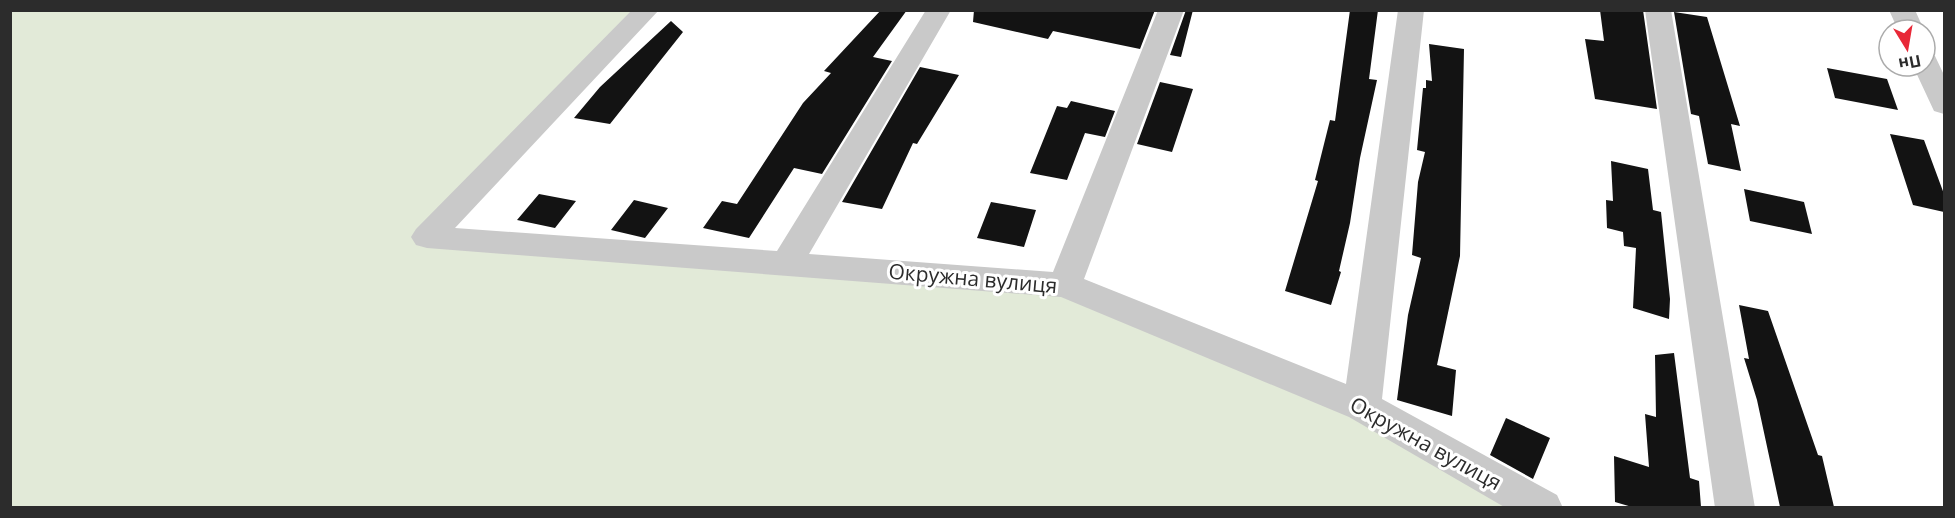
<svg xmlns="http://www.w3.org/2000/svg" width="1955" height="518" viewBox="0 0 1955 518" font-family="'Open Sans',sans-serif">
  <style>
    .green { fill: #e2ead8 }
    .building { fill: #131313 }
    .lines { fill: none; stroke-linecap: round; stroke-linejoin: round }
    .minor { fill: #c9c9c9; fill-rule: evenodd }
    .labels { text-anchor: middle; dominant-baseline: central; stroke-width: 6; stroke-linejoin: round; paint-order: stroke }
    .street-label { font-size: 21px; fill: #2c2c2c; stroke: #fff }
  </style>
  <rect width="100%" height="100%" fill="#fff"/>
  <path class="green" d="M 10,11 L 647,11 L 427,236 L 1065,285 L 1362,406 L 1543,507 L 11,507 Z"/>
  <path class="building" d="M 881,10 L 907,10 L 873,57 L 892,61 L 822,174 L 794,168 L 749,238 L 703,228 L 722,201 L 737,204 L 803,103 L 831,73 L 824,71 Z
    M 974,10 L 1155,10 L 1140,49 L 1053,31 L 1048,39 L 973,22 Z
    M 1186,10 L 1193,10 L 1181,57 L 1170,55 Z
    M 1350,10 L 1378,10 L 1369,79 L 1377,80 L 1360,158 L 1350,223 L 1339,271 L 1341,272 L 1331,305 L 1285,291 L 1318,181 L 1315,180 L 1330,120 L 1335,121 Z
    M 1600,10 L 1643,10 L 1657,109 L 1595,99 L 1585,39 L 1604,41 Z
    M 1674,12 L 1707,17 L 1740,126 L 1731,124 L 1741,171 L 1708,164 L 1699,116 L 1691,114 Z
    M 671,21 L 683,32 L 610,124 L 574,118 L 600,87 Z
    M 1429,44 L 1464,49 L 1460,256 L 1437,365 L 1456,370 L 1452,416 L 1397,400 L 1408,315 L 1421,258 L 1412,255 L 1418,182 L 1425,152 L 1417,150 L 1423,88 L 1426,88 L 1426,80 L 1432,81 Z
    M 920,67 L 959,75 L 917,144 L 913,143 L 882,209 L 842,202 Z
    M 1827,68 L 1887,79 L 1898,110 L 1835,98 Z
    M 1160,82 L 1193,89 L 1172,152 L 1137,144 Z
    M 1071,101 L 1115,111 L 1105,137 L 1085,133 L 1067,180 L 1030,173 L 1057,106 L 1067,108 Z
    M 1890,134 L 1924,140 L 1944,194 L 1944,212 L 1913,205 Z
    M 1611,161 L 1648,169 L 1653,210 L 1661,212 L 1670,299 L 1669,319 L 1633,308 L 1636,248 L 1624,246 L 1623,232 L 1607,228 L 1606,200 L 1613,201 Z
    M 1744,189 L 1804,202 L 1812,234 L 1750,221 Z
    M 539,194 L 576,201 L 555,228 L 517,220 Z
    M 634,200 L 668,208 L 645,238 L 611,230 Z
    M 991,202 L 1036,210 L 1024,247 L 977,238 Z
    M 1739,305 L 1768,311 L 1818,455 L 1822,456 L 1834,507 L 1780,507 L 1757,400 L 1744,358 L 1749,359 Z
    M 1674,353 L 1690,478 L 1699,481 L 1701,507 L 1632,507 L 1615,502 L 1614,456 L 1649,467 L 1645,414 L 1656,417 L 1655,355 Z
    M 1506,418 L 1550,438 L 1533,479 L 1490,455 Z"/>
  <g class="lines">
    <path class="minor" d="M 632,10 L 659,10 L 455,228 L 777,251 L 926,10 L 951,10 L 809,254 L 1053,272 L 1158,10 L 1184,10 L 1084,279 L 1346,384 L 1398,10 L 1424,10 L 1382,399 L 1557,495 L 1563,508 L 1506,508 L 1349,417 L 1061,297 L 427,248 L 416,245 L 411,237 L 416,229 Z
      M 1645,10 L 1671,10 L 1755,508 L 1715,508 Z
      M 1889,10 L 1915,10 L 1924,30 L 1898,30 Z
      M 1925,54 L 1935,56 L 1944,75 L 1944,114 L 1934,111 L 1913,66 L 1925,66 Z"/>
  </g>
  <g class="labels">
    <g class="street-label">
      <text transform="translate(973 278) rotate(5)">Окружна вулиця</text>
      <text transform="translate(1426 443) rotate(29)">Окружна вулиця</text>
    </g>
  </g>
  <rect width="1955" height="518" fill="none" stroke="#2c2c2c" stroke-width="24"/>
  <g transform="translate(1907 48) rotate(169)"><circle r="28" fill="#ffffff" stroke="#ababab" stroke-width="1.5"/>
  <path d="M0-4.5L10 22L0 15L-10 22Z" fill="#e82837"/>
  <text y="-9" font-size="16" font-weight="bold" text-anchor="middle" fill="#2c2c2c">Пн</text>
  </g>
</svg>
